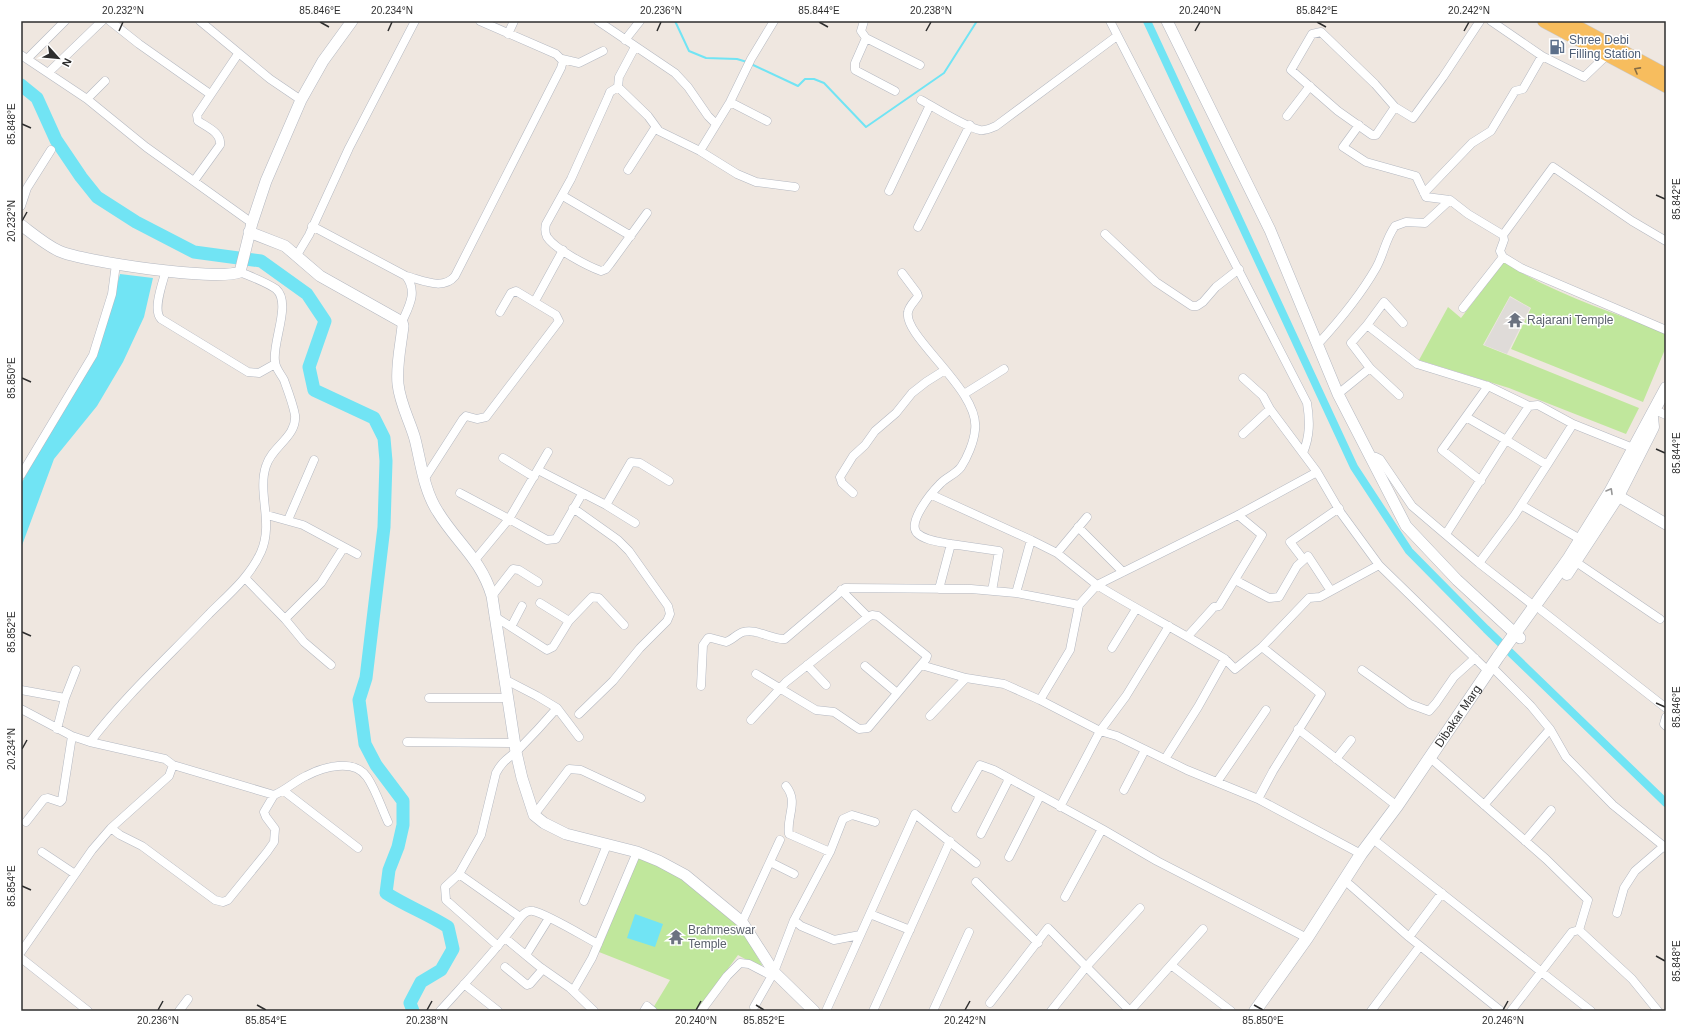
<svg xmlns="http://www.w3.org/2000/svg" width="1687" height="1032" viewBox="0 0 1687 1032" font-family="Helvetica,sans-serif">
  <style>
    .green { fill: #c0e79c }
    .plaza { fill: #dfdbd8 }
    .water { fill: #71e4f4 }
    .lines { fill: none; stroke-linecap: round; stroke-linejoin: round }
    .stream { stroke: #71e4f4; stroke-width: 2 }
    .canal { stroke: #71e4f4; stroke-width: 8 }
    .river { stroke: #71e4f4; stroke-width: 13 }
    .minor-casing { stroke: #b4b8c1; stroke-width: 9 }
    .tertiary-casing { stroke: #b4b8c1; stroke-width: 12 }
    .secondary-casing { stroke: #b4b8c1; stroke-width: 13 }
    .primary-casing { stroke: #c9c9c9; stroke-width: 14 }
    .minor { stroke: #fff; stroke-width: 8 }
    .tertiary { stroke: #fff; stroke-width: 11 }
    .secondary { stroke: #fff; stroke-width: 12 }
    .primary { stroke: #f7bd5e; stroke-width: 13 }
    .oneway { stroke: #886e44 }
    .oneway2 { stroke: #969696 }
    .ticks { fill: none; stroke: #2e2e2e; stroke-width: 1.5 }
    .labels { text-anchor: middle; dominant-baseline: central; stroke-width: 3; stroke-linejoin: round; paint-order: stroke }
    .service-label { font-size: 12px; fill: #4e5e75; stroke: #fff; text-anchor: start }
    .worship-label { font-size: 12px; fill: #5b616d; stroke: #fff; text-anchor: start }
    .street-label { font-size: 12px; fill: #2e2e2e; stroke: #fff }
    .neatline { fill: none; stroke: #2e2e2e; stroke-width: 1.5 }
    .ticks-label { font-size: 10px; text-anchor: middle; fill: #2e2e2e }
  </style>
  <rect width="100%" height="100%" fill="#efe7e0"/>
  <path class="green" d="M 1504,262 C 1553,294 1612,312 1666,333 L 1666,347 L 1643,402 L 1511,349 L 1531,308 L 1510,296 L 1483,345 L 1639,408 L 1626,434 L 1509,388 L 1419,360 L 1448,307 L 1461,318 Z
    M 639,856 L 675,872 L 739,925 L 762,965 L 761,968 L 738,955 L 697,1011 L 658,1011 L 653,1008 L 670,980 L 599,952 Z"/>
  <path class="plaza" d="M 1510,297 L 1530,308 L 1507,354 L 1484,345 Z"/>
  <path class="water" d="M 120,274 L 153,278 L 144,317 L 123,362 L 97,406 L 54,459 L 21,548 L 21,484 L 44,442 L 97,356 Z
    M 635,914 L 663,924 L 655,947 L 627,938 Z"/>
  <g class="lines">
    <path class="stream" d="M 675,21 L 689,51 L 706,58 L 737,59 L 747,62
      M 751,64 L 798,86 L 805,79 L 814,79 L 824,83 L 866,127 L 944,73 L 977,21"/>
    <path class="canal" d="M 1147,21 L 1354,467 L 1409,551 L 1486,629 L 1666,803"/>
    <path class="river" d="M 21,85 L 37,98 L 56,140 L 81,177 L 97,197 L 136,222 L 194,252 L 261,261 L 307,294 L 325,321 L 309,367 L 314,390 L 374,418 L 384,438 L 386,461 L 384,527 L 366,678 L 359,700 L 365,744 L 376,765 L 403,801 L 403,825 L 398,847 L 389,870 L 386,893 C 406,906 428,914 448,927 L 453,949 L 441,970 L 421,982 L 410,1003 L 413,1011"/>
    <g class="minor-casing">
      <path id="minor" d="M 110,21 L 139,44 L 210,94
        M 200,21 L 270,79 L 301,100
        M 598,21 L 675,73 L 688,87 L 708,116 L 716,124
        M 864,21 L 861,31 L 866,38 L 920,65
        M 1110,21 L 1307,403 C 1310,421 1310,436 1303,453
        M 1491,21 L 1542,56 L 1584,77 L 1608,54
        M 1321,32 L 1375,84 L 1395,107 L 1376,135 L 1372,135 L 1338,111 L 1291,70 L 1312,34 Z
        M 508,34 L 514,21
        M 866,38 L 855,63 L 855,70 L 895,91
        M 625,40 L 640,21
        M 635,47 L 619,77 L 618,87 L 648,116 L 659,131 L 700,151 L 737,174 L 756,182 L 795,187
        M 21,55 L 87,99 L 146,147 L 252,223
        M 27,59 L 65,21
        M 562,59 L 579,63 L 603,51
        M 48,73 L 102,21
        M 618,87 L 610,92 L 608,97 L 571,179 L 546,224 C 545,228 545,233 547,237 C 555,249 587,266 601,271 L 606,269 L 610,264 L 647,213
        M 87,99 L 105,81
        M 921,100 C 936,108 965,127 980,130 C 986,131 991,128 996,126 L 1117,36
        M 730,102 L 767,121
        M 1395,107 L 1413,118 L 1443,77 L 1480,21
        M 1287,116 L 1310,86
        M 1359,125 L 1343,147 L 1366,162 L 1416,176 L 1426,197 L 1450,200 L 1468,214 L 1503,235
        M 700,151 L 730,102 L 751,59 L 774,21
        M 628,170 L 655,128
        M 194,181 L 220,145 C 222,133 207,127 198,121 L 197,115 L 238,54
        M 889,191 L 930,105
        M 1424,193 L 1472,143 L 1491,131 L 1515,91 L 1523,89 L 1542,56
        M 563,196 L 631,236
        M 21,206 L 27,188 L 51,150
        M 312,226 L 406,276 C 418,292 409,306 402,322
        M 918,227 L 970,125
        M 1105,234 L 1156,282 L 1192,306 L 1197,306 L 1203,302 L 1216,287 L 1239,269
        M 297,255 L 309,235 L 349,148 L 415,21
        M 1503,257 L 1521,268 L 1666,330
        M 166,270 C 163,282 152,310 161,319 L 248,372 L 259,373 L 275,364
        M 902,273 L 917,293 L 918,296 C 915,301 909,306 908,312 C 903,337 981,391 975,430 C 974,442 967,458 961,467 C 955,475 946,477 940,484 C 932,492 907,522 917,533 C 925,541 941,542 951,544
        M 406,276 C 422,280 443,291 455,276 L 561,68 L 563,61 L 556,54 L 480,21
        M 535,301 L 563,250
        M 1463,308 L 1503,257 L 1500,251 L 1504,240 L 1503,235 L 1553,167 L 1632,221 L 1666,241
        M 1367,325 L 1384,302 L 1403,323
        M 1318,344 C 1340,320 1360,296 1376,268 C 1384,254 1385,240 1395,226 L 1406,222 L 1425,223 L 1450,200
        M 1370,368 L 1351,343 L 1367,325 L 1417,364 L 1488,386 L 1529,406 L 1538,405 L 1573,424 L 1633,448
        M 1243,378 L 1263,396 L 1270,409
        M 964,394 L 1004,369
        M 1338,394 L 1370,368 L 1399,395
        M 1655,410 L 1666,415
        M 1466,417 L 1506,440 L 1529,406
        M 1243,434 L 1270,409 L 1317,472 L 1341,513 L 1379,565 L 1488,671
        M 1369,456 L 1376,457 L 1380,459 L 1412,506 L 1479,563 L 1534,606
        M 503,458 L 534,477
        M 1547,465 L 1573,424
        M 538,470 L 606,505 L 635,523
        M 21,475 L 93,355 L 112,294 L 116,264
        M 425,478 L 463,419 L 466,416 L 477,419 L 486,417 L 559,321 L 556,315 L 516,291 L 511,293 L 500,312
        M 1481,481 L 1442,450 L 1488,386
        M 460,493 L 509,519 L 548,452
        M 853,493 L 842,483 L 840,477 L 853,456 L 865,445 L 875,431 L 896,413 L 912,393 L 926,382 L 945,370
        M 932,495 L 1031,540
        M 606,505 L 631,462 L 640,463 L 669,481
        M 1521,505 L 1580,539
        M 573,508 L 618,540 L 629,551 L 668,606 L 670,614 L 667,621 L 640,648 L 613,681 L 579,714
        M 267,515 L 303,525 L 357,554
        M 288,520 L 314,460
        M 1078,527 L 1123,572
        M 1446,534 L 1506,440 L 1547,465 L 1514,516 L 1479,563
        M 1057,553 L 1087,517
        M 1303,559 L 1290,542 L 1339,508
        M 475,560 L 509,519 L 547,540 L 556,539 L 582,494
        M 1576,562 L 1660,619
        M 245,578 L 285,619 L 304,642 L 331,665
        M 1235,580 L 1269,598 L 1279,597 L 1297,566 L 1308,556 L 1331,591
        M 939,589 L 951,544 L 999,551 L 992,591
        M 492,596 L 513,569 L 519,570 L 538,582
        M 540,603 L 569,621
        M 1541,610 L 1666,708
        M 494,616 L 547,650 L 553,647 L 569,621 L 592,597 L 599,598 L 624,625
        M 285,619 L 321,583 L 344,547
        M 511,627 L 522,606
        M 1188,636 L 1214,607 L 1219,606 L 1262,535 L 1238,515
        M 1262,647 L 1309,598 L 1320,597 L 1379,565
        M 1112,648 L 1136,609
        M 1225,659 C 1183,633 1139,611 1097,585 L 1238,515 L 1317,472
        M 807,665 L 826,685
        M 921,665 L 966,678
        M 865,666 L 897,693
        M 1362,670 L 1410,704 L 1429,711 L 1436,703 L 1454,677 L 1475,658
        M 1496,671 L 1531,706 L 1550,729 L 1566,757 L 1613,805 L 1666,848
        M 756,674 L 816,710 L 834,712 L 859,729 L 868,728 L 926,659 L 927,656 L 878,616 L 872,615 L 868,617
        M 504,679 L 537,696 L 557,708 L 579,737
        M 701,686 L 703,645 L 708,638 L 711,638 L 726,642 C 732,640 737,634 743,632 C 757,628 771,640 785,639 L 845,588 L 971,589 L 1016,593 L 1079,605 L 1097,585 L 1057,553 L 1031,540 L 1016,593
        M 21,690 L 65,698
        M 429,698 L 507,698
        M 1040,700 L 1100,731 L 1117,736 L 1187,770 L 1258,799 L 1361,854
        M 21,709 L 72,736 L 90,742
        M 930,716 L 966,678 L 1004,684 L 1040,700 L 1070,650 L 1079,605
        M 1666,717 L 1664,724 L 1666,726
        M 751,720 L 786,682 L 868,617 L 841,590
        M 57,729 L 65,698 L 76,670
        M 1298,729 L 1397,806
        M 407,742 L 514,743
        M 1165,759 L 1198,707 L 1225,659 L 1235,669 L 1262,647 L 1321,694 L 1273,771 L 1258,799
        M 1336,759 L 1351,740
        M 1435,762 L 1546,859 L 1588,900 L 1579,930
        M 173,765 L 274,795 C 286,790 295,781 306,776 C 323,767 354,758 367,777 C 376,790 381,807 388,822
        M 1217,782 L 1266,710
        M 786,786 C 799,802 786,817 789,834 L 830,852
        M 1124,790 L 1145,750
        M 284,791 L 358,848
        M 1484,805 L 1550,729
        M 1060,807 L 1100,731 L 1126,696 L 1169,626
        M 956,808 L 980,765 L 994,770 L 1102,829
        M 534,815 L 569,769 L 581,770 L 641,798
        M 26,822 L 44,799 L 48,798 L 60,802 L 62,800 L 72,736
        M 111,828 L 120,835 L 142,846 L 215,900 L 223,902 L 228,900 L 267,852 L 274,842 L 275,829 L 266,817 L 264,812 L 274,795
        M 981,834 L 1009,779
        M 1525,841 L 1551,810
        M 1378,843 L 1591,1011
        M 42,852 L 75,874
        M 1009,857 L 1040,796
        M 770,862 L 794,874
        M 459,874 L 520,917
        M 976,882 L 1038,943
        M 1350,885 L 1409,937 L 1501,1011
        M 1065,897 L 1102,829 L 1157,861 L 1307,938
        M 584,901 L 607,845
        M 1617,913 L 1624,888 L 1635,871 L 1664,846
        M 870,914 L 910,930
        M 794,920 L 830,852 L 843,819 L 852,815 L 875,822
        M 742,922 L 780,840
        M 1409,937 L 1442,893
        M 505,938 L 540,967 L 570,988 L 594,1011
        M 498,946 L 446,900 L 445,887 L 459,874 L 481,835 L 496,773 C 503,760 508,759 518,750 C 531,737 544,723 557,708
        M 21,952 L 92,850 L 111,828 L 169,776 L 173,765 L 165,759 L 90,742 C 125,696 169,656 209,614 C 228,595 250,577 261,552 C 274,523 257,493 266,466 C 272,446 297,437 295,415 C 293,404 288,391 284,380 C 281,374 275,368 275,361 C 272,342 292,303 276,289 C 266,282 252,277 240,272
        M 526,955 L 549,918
        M 21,958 L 88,1011
        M 1171,965 L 1231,1011
        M 505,967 L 527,985 L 530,984 L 543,969
        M 464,984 L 498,1011
        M 573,991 L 592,958 L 637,852
        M 990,1003 L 1048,928 L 1130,1011
        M 754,1007 L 774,972 L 794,920 L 801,926 L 834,940 L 860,935
        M 179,1011 L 188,999
        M 440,1011 C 466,982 493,954 516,923 C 520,918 525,909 533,911 C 547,914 583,936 598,944
        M 644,1011 L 647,1006 L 653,1011
        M 701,1011 L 727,976 L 740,963 L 749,964 L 772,976
        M 826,1011 L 915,814 L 976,863
        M 873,1011 L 950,841
        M 933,1011 L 969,932
        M 1051,1011 L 1086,967 L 1140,908
        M 1130,1011 L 1203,929
        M 1371,1011 L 1420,946
        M 1511,1011 L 1572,932 L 1579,930 L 1632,979 L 1658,1011"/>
    </g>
    <g class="tertiary-casing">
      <path id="tertiary" d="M 1167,21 L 1270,230 L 1338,394 L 1406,526 L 1457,580 L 1520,638
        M 21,225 C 33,234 46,245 59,251 C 84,262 216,281 240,272 L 252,223 L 266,181 L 301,100 L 323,61 L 352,21
        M 249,232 L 285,246 L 320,276 L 402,322 L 403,326 C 401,345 396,365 398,384 C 400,404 410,421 415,439 C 421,463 424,491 438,512 C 457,543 481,559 492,596 L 516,752 L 522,778 L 534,815 L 544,823 L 566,834 L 637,852 L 659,861 L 685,875 L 742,922 L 774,972 L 814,1011
        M 1618,496 L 1666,524"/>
    </g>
    <g class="secondary-casing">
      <g id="secondary">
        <path d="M 1567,574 L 1618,496 L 1649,435 L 1653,427 L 1652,417"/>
        <path id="s1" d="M 1255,1011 L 1307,938 L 1361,854 L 1397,806 L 1498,657 L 1569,558 L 1610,492 L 1666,388"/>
      </g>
    </g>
    <g class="primary-casing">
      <path id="primary" d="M 1544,21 L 1666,86
        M 1566,21 L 1666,75"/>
    </g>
    <use href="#minor" class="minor"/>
    <use href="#tertiary" class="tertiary"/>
    <use href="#secondary" class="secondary"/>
    <use href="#primary" class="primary"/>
  </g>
  <defs><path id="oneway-chevron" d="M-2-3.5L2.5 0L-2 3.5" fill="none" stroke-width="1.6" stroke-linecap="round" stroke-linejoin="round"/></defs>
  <use class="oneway" href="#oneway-chevron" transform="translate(1637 70) rotate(-151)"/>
  <use class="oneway2" href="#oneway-chevron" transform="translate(1610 491) rotate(-60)"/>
  <path class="ticks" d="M 320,22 L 329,27M 819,22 L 828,27M 1317,22 L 1326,27M 119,31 L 123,22M 388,31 L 392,22M 657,31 L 661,22M 926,31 L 931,22M 1195,31 L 1200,22M 1464,31 L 1469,22M 22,124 L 31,128M 1656,195 L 1665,199M 22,221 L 27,212M 22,378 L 31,382M 1656,449 L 1665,453M 22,632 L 31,636M 1656,703 L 1665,707M 22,749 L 27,740M 22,886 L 31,890M 1656,956 L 1665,961M 257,1005 L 266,1010M 756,1005 L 764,1010M 1254,1005 L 1263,1010M 158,1010 L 163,1001M 427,1010 L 432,1001M 696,1010 L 701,1001M 965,1010 L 970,1001M 1503,1010 L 1508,1001"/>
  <defs>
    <g id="fuel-bare" transform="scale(1.2)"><path d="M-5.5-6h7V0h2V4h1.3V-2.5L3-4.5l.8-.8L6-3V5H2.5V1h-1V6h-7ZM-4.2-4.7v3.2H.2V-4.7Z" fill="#5c6f8a" stroke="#fff" stroke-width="2.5" paint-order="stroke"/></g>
    <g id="temple-bare" transform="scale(1.2)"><path d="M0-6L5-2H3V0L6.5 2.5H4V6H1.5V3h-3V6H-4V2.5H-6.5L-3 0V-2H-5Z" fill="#6b7280" stroke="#fff" stroke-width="2.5" paint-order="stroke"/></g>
  </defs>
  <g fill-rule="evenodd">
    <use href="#fuel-bare" x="1557" y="47"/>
    <use href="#temple-bare" x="1515" y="320"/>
    <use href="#temple-bare" x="676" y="937"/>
  </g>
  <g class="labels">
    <g class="service-label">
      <text x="1569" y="40">Shree Debi<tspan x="1569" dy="14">Filling Station</tspan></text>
    </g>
    <g class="worship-label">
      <text x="1527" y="320">Rajarani Temple</text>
      <text x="688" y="930">Brahmeswar<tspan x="688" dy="14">Temple</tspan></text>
    </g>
    <g class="street-label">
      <text stroke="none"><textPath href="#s1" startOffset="358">Dibakar Marg</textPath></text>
    </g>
  </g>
  <rect width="1687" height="1032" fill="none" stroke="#ffffff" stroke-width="44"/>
  <g transform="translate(58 58) rotate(117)" stroke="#ffffff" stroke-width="3" paint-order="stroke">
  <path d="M0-3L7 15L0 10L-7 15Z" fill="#2e2e2e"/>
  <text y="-6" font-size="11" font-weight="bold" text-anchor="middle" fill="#2e2e2e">N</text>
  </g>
  <rect x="22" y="22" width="1643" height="988" class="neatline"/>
  <g class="ticks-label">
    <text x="123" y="14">20.232°N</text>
    <text x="320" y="14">85.846°E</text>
    <text x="392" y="14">20.234°N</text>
    <text x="661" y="14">20.236°N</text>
    <text x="819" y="14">85.844°E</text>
    <text x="931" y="14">20.238°N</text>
    <text x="1200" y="14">20.240°N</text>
    <text x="1317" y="14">85.842°E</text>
    <text x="1469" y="14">20.242°N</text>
    <text transform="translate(11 124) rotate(-90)" y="4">85.848°E</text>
    <text transform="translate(1676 199) rotate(-90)" y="4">85.842°E</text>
    <text transform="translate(11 221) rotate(-90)" y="4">20.232°N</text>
    <text transform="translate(11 378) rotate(-90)" y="4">85.850°E</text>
    <text transform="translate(1676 453) rotate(-90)" y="4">85.844°E</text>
    <text transform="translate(11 632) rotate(-90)" y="4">85.852°E</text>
    <text transform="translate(1676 707) rotate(-90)" y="4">85.846°E</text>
    <text transform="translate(11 749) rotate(-90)" y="4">20.234°N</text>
    <text transform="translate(11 886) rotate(-90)" y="4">85.854°E</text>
    <text transform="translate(1676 961) rotate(-90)" y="4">85.848°E</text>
    <text x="158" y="1024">20.236°N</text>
    <text x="266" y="1024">85.854°E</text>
    <text x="427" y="1024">20.238°N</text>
    <text x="696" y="1024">20.240°N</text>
    <text x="764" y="1024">85.852°E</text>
    <text x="965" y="1024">20.242°N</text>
    <text x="1263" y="1024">85.850°E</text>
    <text x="1503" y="1024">20.246°N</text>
  </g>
</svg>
